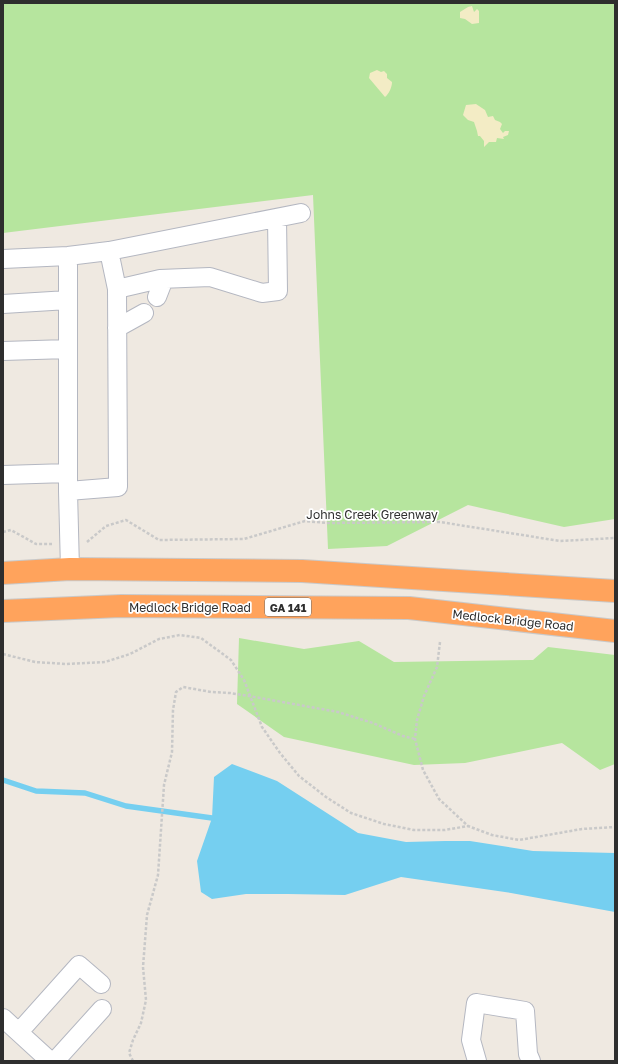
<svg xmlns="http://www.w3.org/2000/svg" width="618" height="1064" viewBox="0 0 618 1064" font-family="'Golos Text',sans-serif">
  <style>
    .green { fill: #b6e59e }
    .sand { fill: #f3ecc5 }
    .water { fill: #75cff0 }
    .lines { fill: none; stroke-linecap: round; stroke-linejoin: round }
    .stream { stroke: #75cff0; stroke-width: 5.5 }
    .minor-casing { stroke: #b4b7c1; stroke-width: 20 }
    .highway-casing { stroke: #c9c9c9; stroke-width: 24 }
    .path { stroke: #c9c9c9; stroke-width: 2.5; stroke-dasharray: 3 2; stroke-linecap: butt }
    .minor { stroke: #fff; stroke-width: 18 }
    .highway { stroke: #ffa35c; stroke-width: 22 }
    .labels { text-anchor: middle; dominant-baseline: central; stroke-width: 3.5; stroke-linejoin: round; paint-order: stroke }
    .shield { fill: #fff; stroke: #6d6d6d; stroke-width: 1 }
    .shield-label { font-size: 11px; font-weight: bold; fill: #2e2e2e }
    .street-label { font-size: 12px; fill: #2e2e2e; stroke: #fff }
  </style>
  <rect width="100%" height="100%" fill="#efe9e1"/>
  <path class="green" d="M 3,3 L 615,3 L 615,519 L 564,527 L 468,505 L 387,546 L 328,549 L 313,195 L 3,233 Z
    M 239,638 L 304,649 L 359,641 L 394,662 L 533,660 L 548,647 L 615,655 L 615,764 L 600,770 L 562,743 L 465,763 L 414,765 L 284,737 L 237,704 Z"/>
  <path class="sand" d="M 472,6 L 474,12 L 477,9 L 479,11 L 479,23 L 472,24 L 465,19 L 460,18 L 460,12 L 468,7 Z
    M 377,70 L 381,72 L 384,71 L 387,74 L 387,78 L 392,82 C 392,87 389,94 385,97 L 369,78 L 370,73 Z
    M 476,104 L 485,110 L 488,117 L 493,116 L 495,120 L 500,122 L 502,124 L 500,129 L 503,133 L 505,131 L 509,131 L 508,135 L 503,137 L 504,139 L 497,138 L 496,142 L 489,142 L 484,147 L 484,141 L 480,136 L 478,136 L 477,131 L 474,122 L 468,120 L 463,115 L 466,105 Z"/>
  <path class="water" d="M 232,764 L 277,781 L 358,833 L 406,842 L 445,841 L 470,841 L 533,851 L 615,853 L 615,912 L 511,893 L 401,877 L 345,895 L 288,894 L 246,894 L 212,899 L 201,892 L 197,861 L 212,818 L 214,777 Z"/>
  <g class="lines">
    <path class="stream" d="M 3,780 L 36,791 L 85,793 L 126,806 L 212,818"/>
    <g class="minor-casing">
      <path id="minor" d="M 3,259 L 68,256 L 109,251 L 301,213
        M 117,289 L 160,279 L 210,277 L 262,293 L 278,291 L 277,218
        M 157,297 L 164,279
        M 3,304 L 68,300
        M 117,328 L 144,313
        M 68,349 L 68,491 L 70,569
        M 3,351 L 68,349 L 68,256
        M 3,475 L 68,473
        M 68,491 L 118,487 L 117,289 L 109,251
        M 3,1018 L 50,1061
        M 19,1032 L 79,965 L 101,984
        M 55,1061 L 102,1009
        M 477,1061 L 471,1040 L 476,1003 L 525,1011 L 528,1054 L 531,1061"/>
    </g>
    <g class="highway-casing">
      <path id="highway" d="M 3,573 L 70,569 L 302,571 L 615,591
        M 3,611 L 121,606 L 409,608 L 615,631"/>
    </g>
    <path class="path" d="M 22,3 L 31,3
      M 3,532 L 11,530 L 36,544 L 52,544
      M 87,542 L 106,526 L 126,520 L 159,540 L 244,539 L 305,521 L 327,523 L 440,522 L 560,541 L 615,538
      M 440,642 L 437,667 L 424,696 L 417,720 L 415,739 L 423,770 L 439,799 L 468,826 L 492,835 L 519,840 L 582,829 L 615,827
      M 3,654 L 35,662 L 66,664 L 105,662 L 130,654 L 159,639 L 180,635 L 201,638 L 231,660 L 244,680 L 262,727 L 280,753 L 299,776 L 326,797 L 351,813 L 384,824 L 414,830 L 445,830 L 468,826
      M 133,1061 L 129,1053 L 133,1040 L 141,1023 L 146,1000 L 143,967 L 147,915 L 158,875 L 164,785 L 172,752 L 173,710 L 176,692 L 183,687 L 211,692 L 230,693 L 249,696 L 338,712 L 373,723 L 403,736 L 415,739"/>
    <use href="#minor" class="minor"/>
    <use href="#highway" class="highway"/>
  </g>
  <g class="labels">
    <rect class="shield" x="265" y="598" width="46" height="18" rx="3"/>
    <g class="shield-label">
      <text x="288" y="607">GA 141</text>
    </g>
    <g class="street-label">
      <text x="372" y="514">Johns Creek Greenway</text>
      <text x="190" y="607">Medlock Bridge Road</text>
      <text transform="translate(513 620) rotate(6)">Medlock Bridge Road</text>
    </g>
  </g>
  <rect width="618" height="1064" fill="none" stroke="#2e2e2e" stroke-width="8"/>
</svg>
